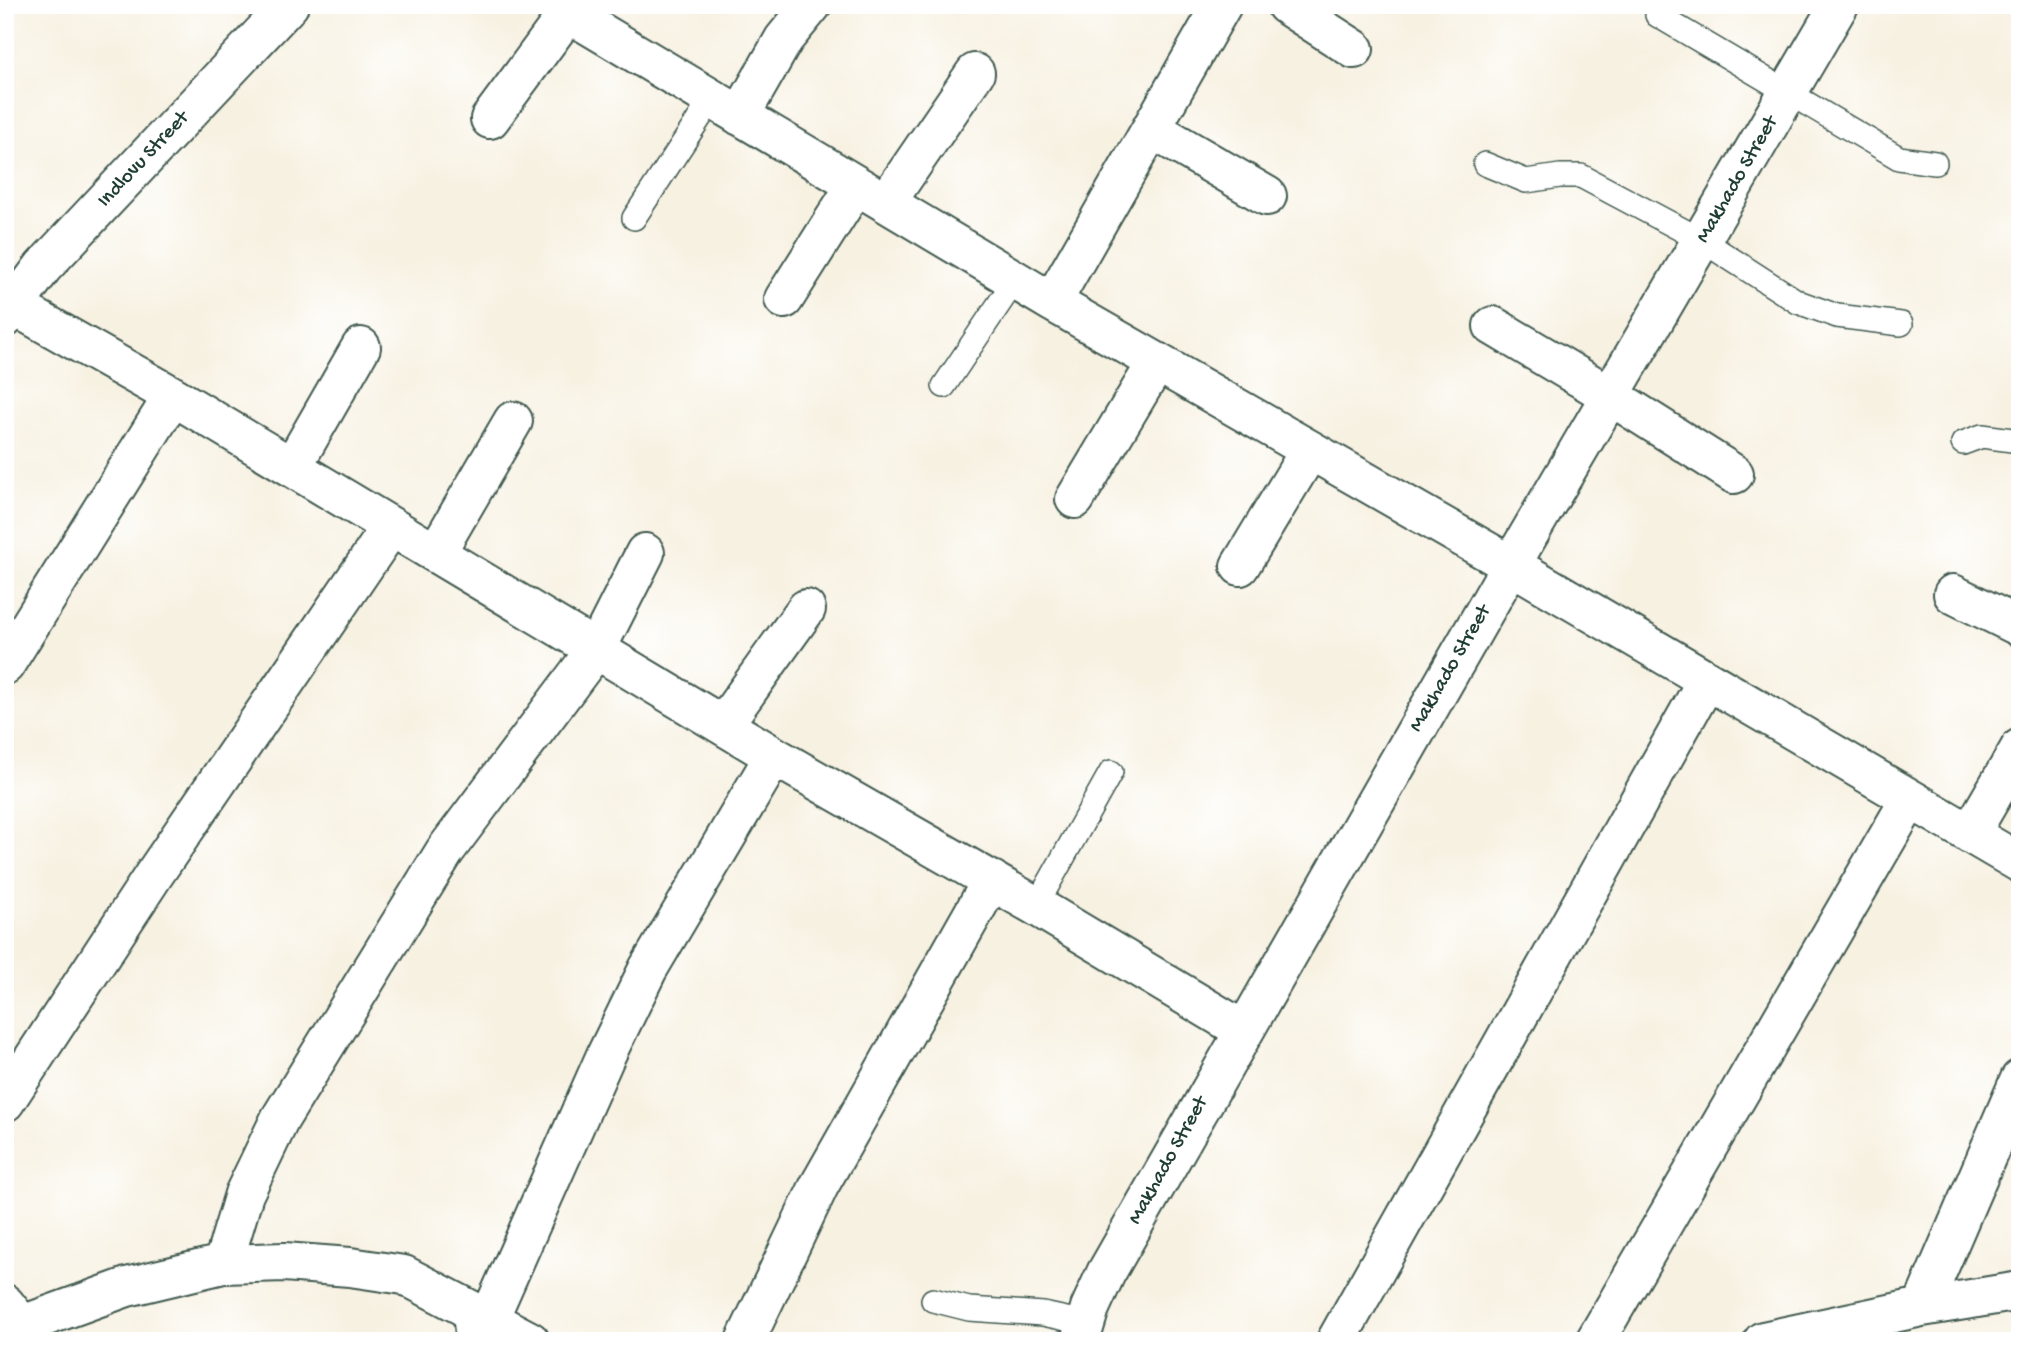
<svg xmlns="http://www.w3.org/2000/svg" width="2025" height="1346" viewBox="0 0 2025 1346" font-family="'Gochi Hand',sans-serif">
  <style>
    .lines { fill: none; stroke-linecap: round; stroke-linejoin: round }
    .service-casing { stroke: #3f584e; stroke-width: 26 }
    .minor-casing { stroke: #3f584e; stroke-width: 42 }
    .tertiary-casing { stroke: #3f584e; stroke-width: 42 }
    .service { stroke: #fff; stroke-width: 23 }
    .minor { stroke: #fff; stroke-width: 38 }
    .tertiary { stroke: #fff; stroke-width: 38 }
    .labels { text-anchor: middle; dominant-baseline: central; stroke-width: 7; stroke-linejoin: round; paint-order: stroke }
    .street-label { font-size: 21px; fill: #1f3d34; stroke: #fff }
  </style>
  <rect width="100%" height="100%" fill="#fff"/>
  <filter id="ink" filterUnits="userSpaceOnUse"><feTurbulence type="fractalNoise" baseFrequency=".0143" numOctaves="2"/><feDisplacementMap in="SourceGraphic" scale="14" xChannelSelector="R" yChannelSelector="G"/><feConvolveMatrix kernelMatrix="1 2 1 2 8 2 1 2 1" color-interpolation-filters="sRGB"/></filter>
  <filter id="wash" filterUnits="userSpaceOnUse"><feTurbulence type="fractalNoise" baseFrequency=".00686" numOctaves="4" result="noise"/><feDisplacementMap in="SourceGraphic" scale="28" xChannelSelector="R" yChannelSelector="G"/><feGaussianBlur stdDeviation="1.57" result="paint"/><feColorMatrix in="noise" values="0 0 0 0 0 0 0 0 0 0 0 0 0 0 0 0 0 1.4 0 .05"/><feComposite in="paint" operator="in"/></filter>
  <g filter="url(#wash)">
    <rect width="100%" height="100%" fill="#f7f1e1"/>
  </g>
  <g filter="url(#ink)">
    <g class="lines">
      <g class="service-casing">
        <path id="service" d="M 1657,15 L 1899,158 L 1935,163
          M 1485,164 L 1526,181 L 1560,176 L 1581,176 L 1703,241 L 1798,302 L 1837,316 L 1901,324
          M 634,218 L 712,99
          M 944,386 L 1015,280
          M 1963,443 L 1982,436 L 2020,441
          M 1036,906 L 1111,772
          M 933,1300 L 969,1309 L 1043,1314 L 1085,1323
          M 463,1305 L 468,1341"/>
      </g>
      <g class="minor-casing">
        <path id="minor" d="M 555,5 L 1052,302 L 1511,565 L 2020,863
          M 1286,5 L 1354,49
          M 740,116 L 784,39 L 812,5
          M 490,119 L 568,13
          M 1152,129 L 1267,196
          M 886,203 L 975,73
          M 784,299 L 856,185
          M 1052,302 L 1222,5
          M 14,306 L 173,396 L 774,756 L 1036,906 L 1243,1030
          M 5,318 L 43,267 L 289,5
          M 1493,326 L 1611,396 L 1734,474
          M 292,467 L 361,347
          M 1075,499 L 1157,362
          M 436,553 L 513,421
          M 1240,566 L 1310,450
          M 1953,594 L 2020,627
          M 5,665 L 173,396
          M 723,725 L 806,609
          M 1970,834 L 2020,748
          M 5,1102 L 153,876 L 391,527
          M 223,1264 L 244,1194 L 280,1119 L 445,851 L 597,648 L 645,553
          M 1922,1307 L 2020,1079
          M 489,1319 L 606,1055 L 648,969 L 774,756
          M 5,1328 L 22,1325 L 127,1287 L 223,1264 L 284,1262 L 350,1267 L 404,1275 L 530,1341
          M 745,1341 L 819,1186 L 992,880
          M 1080,1341 L 1090,1308 L 1106,1273 L 1511,565 L 1839,5
          M 1336,1341 L 1707,680
          M 1595,1341 L 1910,799
          M 1763,1341 L 1922,1307 L 2020,1291"/>
      </g>
      <g class="tertiary-casing">
        <path id="tertiary" d="M 5,1304 L 22,1325 L 30,1341"/>
      </g>
      <use href="#service" class="service"/>
      <use href="#minor" class="minor"/>
      <use href="#tertiary" class="tertiary"/>
    </g>
  </g>
  <g class="labels">
    <g class="street-label">
      <text transform="translate(144 160) rotate(-47)">Indlovu Street</text>
      <text transform="translate(1738 180) rotate(-60)">Makhado Street</text>
      <text transform="translate(1451 669) rotate(-60)">Makhado Street</text>
      <text transform="translate(1169 1161) rotate(-61)">Makhado Street</text>
    </g>
  </g>
  <rect width="2025" height="1346" fill="none" stroke="#fff" stroke-width="28"/>
</svg>
